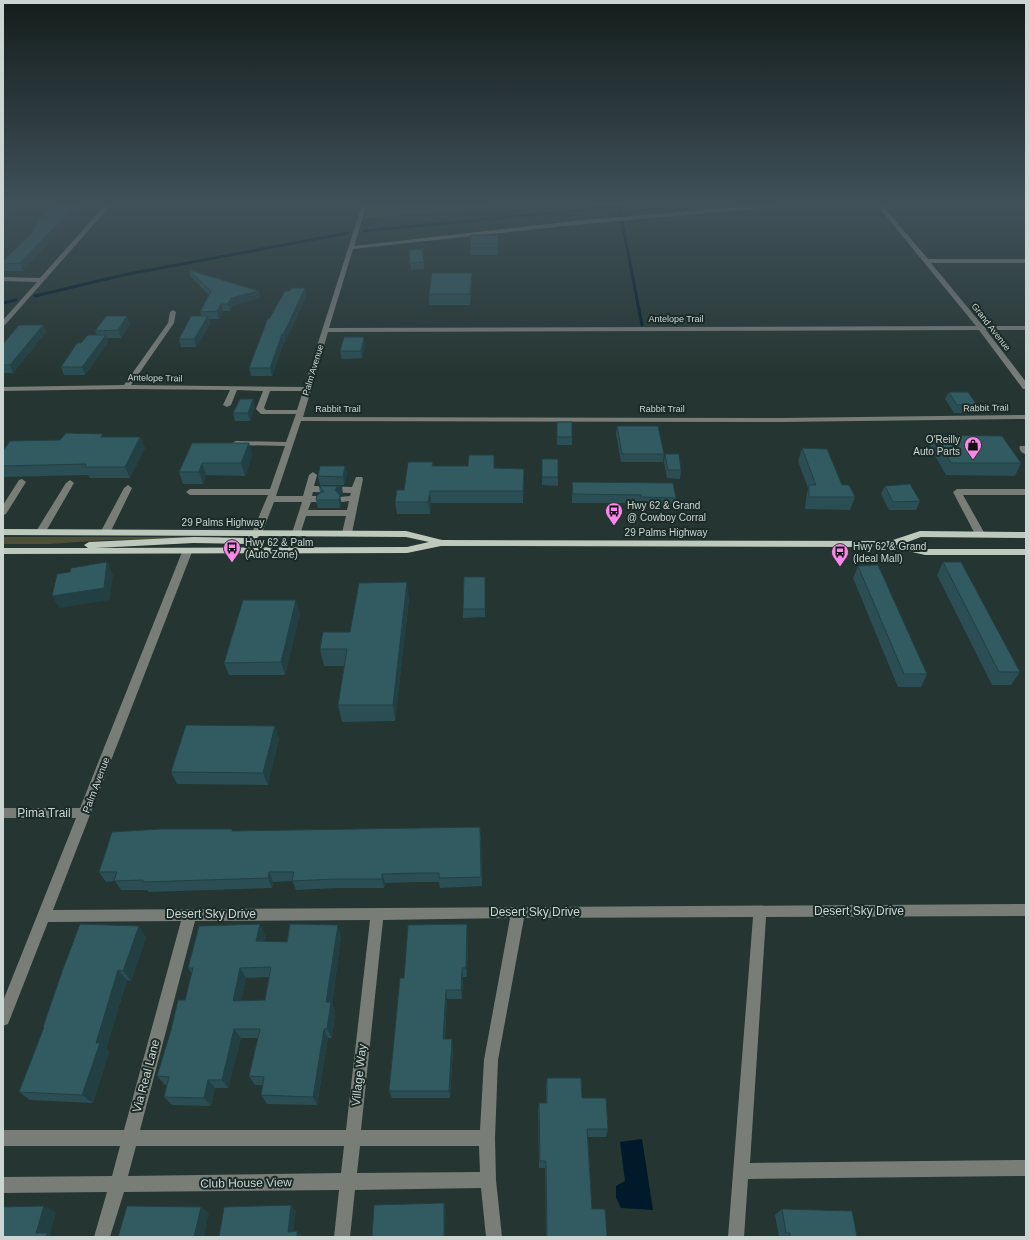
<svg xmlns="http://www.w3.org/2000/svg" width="1029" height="1240" viewBox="0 0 1029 1240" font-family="Helvetica,sans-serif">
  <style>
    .green { fill: #4d5037 }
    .water { fill: #001a2b }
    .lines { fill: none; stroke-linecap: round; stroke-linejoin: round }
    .stream { stroke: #001a2b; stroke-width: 3 }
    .minor { fill: #787d78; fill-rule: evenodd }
    .major { fill: #bec9be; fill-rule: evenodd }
    .wall { fill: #2a4e53; fill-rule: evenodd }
    .shaded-wall { fill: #224044 }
    .building { fill: #315b61; stroke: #224044; fill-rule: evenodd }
    .labels { text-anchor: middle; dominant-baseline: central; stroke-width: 4; stroke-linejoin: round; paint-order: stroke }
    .far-street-label { font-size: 9px; fill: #cbd5d2; stroke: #1b2b27 }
    .poi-label { font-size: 10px; fill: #cbd5d2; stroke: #1b2b27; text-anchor: start }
    .street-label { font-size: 10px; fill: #cbd5d2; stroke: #1b2b27 }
    .near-street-label { font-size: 12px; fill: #cbd5d2; stroke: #1b2b27 }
  </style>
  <rect width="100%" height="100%" fill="#253531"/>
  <path class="green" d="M 369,205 L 515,205 L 365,218 Z
    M 3,537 L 221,537 L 221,538 L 220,539 L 108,540 L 48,544 L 3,544 Z"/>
  <path class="water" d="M 642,1139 L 653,1210 L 621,1208 L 616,1198 L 616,1186 L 625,1181 L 620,1142 Z"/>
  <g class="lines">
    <path class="stream" d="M 619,206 L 642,325
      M 364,231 L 634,205
      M 35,296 L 123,275 L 348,233
      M 3,303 L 16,300"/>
    <path class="minor" d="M 105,205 L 111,205 L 5,325 L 3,326 L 3,320 L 37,282 L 3,281 L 3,277 L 40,278 Z
      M 362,205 L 367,205 L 354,246 L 574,221 L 761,205 L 777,205 L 774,207 L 574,225 L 353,249 L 329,328 L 976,326 L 877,205 L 882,205 L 928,259 L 1026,259 L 1026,263 L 931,263 L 983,326 L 1026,326 L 1026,330 L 986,330 L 1026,382 L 1026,389 L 1023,389 L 979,330 L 328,332 L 303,417 L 781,418 L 1026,415 L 1026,419 L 781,422 L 301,421 L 276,496 L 303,496 L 309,475 L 313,472 L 317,475 L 314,486 L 352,487 L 356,477 L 362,477 L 363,479 L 352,533 L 347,536 L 342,533 L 346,516 L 306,516 L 300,535 L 294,535 L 292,533 L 302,502 L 274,502 L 262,533 L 257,536 L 252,533 L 268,495 L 190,495 L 186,492 L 190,489 L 270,489 L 285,446 L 236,445 L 232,443 L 236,441 L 286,442 L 296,414 L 261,414 L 256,409 L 263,391 L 237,390 L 231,405 L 227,407 L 223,405 L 230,390 L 126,389 L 3,391 L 3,387 L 124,385 L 168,323 L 170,312 L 173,310 L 176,312 L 174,323 L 131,385 L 304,387 ZM 270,391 L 303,391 L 297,410 L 266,410 L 264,408 ZM 313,492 L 351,493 L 350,496 L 339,497 L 338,499 L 342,502 L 349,501 L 347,510 L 308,510 L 311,502 L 320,502 L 324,499 L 320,496 L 312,496 Z
      M 1020,446 L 1026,446 L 1026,454 C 1023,454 1018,450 1020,446 Z
      M 22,479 L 26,482 L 6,514 L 3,515 L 3,505 L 19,480 Z
      M 70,480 L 74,483 L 45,533 L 43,535 L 37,535 L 35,533 L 66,483 Z
      M 128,485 L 132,488 L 110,533 L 108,535 L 102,535 L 100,533 L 124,488 Z
      M 957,489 L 1026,489 L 1026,495 L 963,495 L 985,534 L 980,537 L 975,534 L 953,492 Z
      M 187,549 L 192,552 L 53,910 L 1026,904 L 1026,916 L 766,917 L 750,1163 L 1026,1160 L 1026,1176 L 748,1179 L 744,1237 L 728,1237 L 753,917 L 524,918 L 498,1060 L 495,1138 L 496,1180 L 502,1237 L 486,1237 L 481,1188 L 355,1190 L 350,1237 L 334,1237 L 339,1190 L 124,1192 L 110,1237 L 94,1237 L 107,1192 L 3,1193 L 3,1177 L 112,1176 L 120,1146 L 3,1146 L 3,1130 L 124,1130 L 181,921 L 48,922 L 8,1024 L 3,1026 L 3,1001 L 76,818 L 3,818 L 3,808 L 80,808 L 182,552 ZM 510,918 L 484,1060 L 480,1130 L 361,1130 L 383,920 ZM 370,920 L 346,1130 L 140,1130 L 195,921 ZM 136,1146 L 344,1146 L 341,1173 L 128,1176 ZM 360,1146 L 479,1146 L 480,1172 L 357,1173 Z"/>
    <path class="major" d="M 3,529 L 406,531 L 442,540 L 890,541 L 920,531 L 1026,532 L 1026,538 L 921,537 L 902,544 L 925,549 L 1026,549 L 1026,555 L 925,555 L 891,547 L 456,546 L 441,546 L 407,553 L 3,554 L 3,548 L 88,548 L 84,545 L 89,542 L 194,537 L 247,538 L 249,536 L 3,535 ZM 259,536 L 406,537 L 429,542 L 407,547 L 95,548 L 194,543 L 249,544 L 252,543 Z"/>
  </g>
  <path class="wall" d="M 83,206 L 23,271 L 3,271 L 3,261 L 32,233 L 31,231 L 36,226 L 35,223 Z
    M 498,242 L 498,255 L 470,255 L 470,248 Z
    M 409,250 L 424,262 L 424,269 L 411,270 Z
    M 189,270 L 261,298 L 233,305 L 230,311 L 223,311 L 219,319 L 209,319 L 210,324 L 196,347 L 181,347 L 179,339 L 202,316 L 200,312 L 209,295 L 191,277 Z
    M 472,284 L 470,305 L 429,305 L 429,294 Z
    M 305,288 L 306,296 L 285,342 L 284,342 L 272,376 L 251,376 L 249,368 L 269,319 L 290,291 Z
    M 130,324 L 121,338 L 107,338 L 108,342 L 85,375 L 64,375 L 61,367 L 81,343 L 97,335 L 95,331 Z
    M 43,325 L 46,332 L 13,373 L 3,373 L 3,344 Z
    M 365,345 L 362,358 L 342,359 L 340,351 Z
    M 949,392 L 977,405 L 974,413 L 954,413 L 945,399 Z
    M 255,407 L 250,421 L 235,421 L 233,413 Z
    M 557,422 L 572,437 L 572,445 L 557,445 Z
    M 617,426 L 664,454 L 663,462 L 621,462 L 616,434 Z
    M 935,435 L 1021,463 L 1015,476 L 946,475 L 930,447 Z
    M 104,437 L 140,437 L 145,448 L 130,478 L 90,478 L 88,475 L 3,477 L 3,451 L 60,440 Z
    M 249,443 L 252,455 L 245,476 L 206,475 L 203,484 L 183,484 L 179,472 Z
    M 802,448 L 855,497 L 850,510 L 805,509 L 806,498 L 808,488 L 798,461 Z
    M 665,454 L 681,470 L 680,479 L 667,478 L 664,462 Z
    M 542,459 L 558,477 L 558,486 L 542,485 Z
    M 433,462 L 433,466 L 524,469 L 523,503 L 431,503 L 430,514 L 397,514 L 395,502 L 404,490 Z
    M 345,466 L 347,474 L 344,485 L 320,485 L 318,476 Z
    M 572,482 L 676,498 L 674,506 L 640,505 L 640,503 L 572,503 Z
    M 319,486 L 343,494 L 340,495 L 341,503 L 340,508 L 318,508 L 316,500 L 320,493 Z
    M 885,486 L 920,501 L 916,510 L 889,510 L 881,494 Z
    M 943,562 L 1020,672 L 1011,685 L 992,685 L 937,575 Z
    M 858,566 L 927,674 L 921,687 L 898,687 L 853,578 Z
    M 485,577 L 485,617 L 463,618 L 463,609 Z
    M 409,599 L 395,721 L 342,722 L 338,705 L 345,666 L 324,666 L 320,649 Z
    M 300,613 L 285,675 L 229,675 L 224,663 Z
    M 279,738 L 268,785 L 177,784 L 171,772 Z
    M 234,831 L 481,836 L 482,886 L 440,888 L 439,882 L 418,882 L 385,883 L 384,888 L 338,888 L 296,890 L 292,881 L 273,882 L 272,888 L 149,892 L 147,890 L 121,890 L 115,881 L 106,882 L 99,872 Z
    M 468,933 L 467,977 L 463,977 L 462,999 L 447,999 L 445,1039 L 453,1047 L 450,1098 L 392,1098 L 389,1091 L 404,978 Z
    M 265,935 L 264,941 L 287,942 L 341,936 L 332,1004 L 335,1012 L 332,1038 L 328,1038 L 317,1105 L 267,1104 L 261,1095 L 263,1085 L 255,1085 L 249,1076 L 258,1038 L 241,1038 L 228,1088 L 215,1088 L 211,1106 L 172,1105 L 164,1097 L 167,1085 L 165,1085 L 157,1076 L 185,1000 L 192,974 L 188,968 ZM 269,977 L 265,1000 L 241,1001 L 246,978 Z
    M 146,937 L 131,981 L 127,980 L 106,1049 L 109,1052 L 93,1103 L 30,1100 L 19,1092 L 44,1028 L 43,1027 Z
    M 547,1078 L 582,1098 L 608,1129 L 606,1137 L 588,1137 L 592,1209 L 607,1237 L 546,1237 L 545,1168 L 539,1168 L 538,1111 L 539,1103 L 546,1103 L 546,1087 Z
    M 782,1209 L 857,1237 L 779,1237 L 775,1215 Z"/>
  <path class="shaded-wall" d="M 8,205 L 17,205 L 11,210 L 13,216 L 3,225 L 3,209 Z
    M 76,205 L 83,205 L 83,206 L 23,271 L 20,263 Z
    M 472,273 L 472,284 L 470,305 L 470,294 Z
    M 305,288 L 306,296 L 285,342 L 283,335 Z
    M 259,291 L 261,298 L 233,305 L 230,311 L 228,304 L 231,298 Z
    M 221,304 L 223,311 L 219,319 L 217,311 Z
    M 127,316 L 130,324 L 121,338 L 118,330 Z
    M 208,316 L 210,324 L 196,347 L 194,339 Z
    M 43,325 L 46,332 L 13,373 L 10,365 Z
    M 282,334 L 284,342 L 272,376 L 270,368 Z
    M 106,335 L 108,342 L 85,375 L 82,367 Z
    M 364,337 L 365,345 L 362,358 L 361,351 Z
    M 253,399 L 255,407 L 250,421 L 248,413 Z
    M 140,437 L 145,448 L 130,478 L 125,467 Z
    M 249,443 L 252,455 L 245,476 L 241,463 Z
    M 202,463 L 206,475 L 203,484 L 199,472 Z
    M 345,466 L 347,474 L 344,485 L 343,477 Z
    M 342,486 L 343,494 L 340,495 L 341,503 L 340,508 L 339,500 L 335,490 L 337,487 Z
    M 430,491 L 431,503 L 430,514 L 428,502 Z
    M 107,562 L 113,575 L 110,600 L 59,608 L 52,596 Z
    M 407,582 L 409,599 L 395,721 L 393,705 Z
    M 296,600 L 300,613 L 285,675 L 281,662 Z
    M 275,726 L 279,738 L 268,785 L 263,773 Z
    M 269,872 L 273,882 L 272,888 L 268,878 Z
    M 382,874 L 385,883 L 384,888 L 382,879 Z
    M 260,924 L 265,935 L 262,951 L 256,941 Z
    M 467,924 L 468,933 L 467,977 L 466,968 Z
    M 338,925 L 341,936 L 332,1004 L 335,1012 L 332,1038 L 327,1029 L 326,1002 Z
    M 139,926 L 146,937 L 131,981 L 123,971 Z
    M 240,968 L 246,978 L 239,1011 L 233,1001 Z
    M 462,968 L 463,977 L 462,999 L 461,990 Z
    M 118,970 L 127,980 L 106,1049 L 109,1052 L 93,1103 L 82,1095 L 96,1043 Z
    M 446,990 L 447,999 L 444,1047 L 443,1039 Z
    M 234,1029 L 241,1038 L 228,1088 L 222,1080 Z
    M 324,1029 L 328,1038 L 317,1105 L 313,1097 Z
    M 452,1039 L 453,1047 L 450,1098 L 449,1091 Z
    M 208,1080 L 215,1088 L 211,1106 L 204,1098 Z
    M 444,1203 L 446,1209 L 445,1237 L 444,1237 Z
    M 291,1205 L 296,1211 L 293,1237 L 288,1232 Z
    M 44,1206 L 56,1212 L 50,1235 L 55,1237 L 44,1237 L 36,1233 Z
    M 201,1207 L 209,1213 L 204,1237 L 194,1237 Z
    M 297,1231 L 303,1237 L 297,1237 Z"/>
  <path class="building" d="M 3,205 L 8,205 L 3,209 Z
    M 55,205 L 76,205 L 20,263 L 3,264 L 3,261 L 34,231 L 31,231 L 39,223 L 35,223 L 50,210 Z
    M 3,210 L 11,210 L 3,217 Z
    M 471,235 L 498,235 L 498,248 L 470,248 Z
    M 422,249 L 424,262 L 410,263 L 409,250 Z
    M 189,270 L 259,291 L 231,298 L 228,304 L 221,304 L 217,311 L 200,312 L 211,291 Z
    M 432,273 L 472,273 L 470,294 L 429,294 Z
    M 291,288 L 305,288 L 283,335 L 282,334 L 270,368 L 249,368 L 268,318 L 269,319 L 285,291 L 290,291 Z
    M 106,316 L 127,316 L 118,330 L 95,331 Z
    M 191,316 L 208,316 L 194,339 L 179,339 Z
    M 19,325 L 43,325 L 10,365 L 3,365 L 3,344 Z
    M 88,335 L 106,335 L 82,367 L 61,367 L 77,343 L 81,343 Z
    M 344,337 L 364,337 L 361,351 L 340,351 Z
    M 949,392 L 968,392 L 977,405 L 957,405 Z
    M 240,399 L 253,399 L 248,413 L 233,413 Z
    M 557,422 L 572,422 L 572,437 L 557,437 Z
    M 617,426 L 658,426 L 664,454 L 622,454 Z
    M 66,433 L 103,434 L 101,437 L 140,437 L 125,467 L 85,467 L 86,464 L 3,466 L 3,451 L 10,441 L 60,440 Z
    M 935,435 L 1002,436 L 1021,463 L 951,463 Z
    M 192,443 L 249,443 L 241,463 L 202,463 L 199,472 L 179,472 Z
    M 802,448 L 827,449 L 842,485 L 849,485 L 855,497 L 809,497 L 809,485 L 816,485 Z
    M 665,454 L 679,454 L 681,470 L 668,470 Z
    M 469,455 L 494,455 L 494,468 L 524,469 L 523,491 L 430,491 L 428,502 L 395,502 L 397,490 L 404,490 L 408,462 L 433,462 L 432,466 L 468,466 Z
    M 542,459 L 558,459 L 558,477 L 542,477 Z
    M 320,466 L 345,466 L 343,477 L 318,476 Z
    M 572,482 L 673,483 L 676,498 L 641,497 L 641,495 L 573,494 Z
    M 910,484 L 920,501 L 893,502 L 885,486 Z
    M 319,486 L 342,486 L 337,487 L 335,490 L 340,495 L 339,500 L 316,500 L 317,495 L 324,491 Z
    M 107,562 L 104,588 L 52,596 L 57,574 L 70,572 L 71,568 Z
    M 943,562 L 961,562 L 1020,672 L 999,672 Z
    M 878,565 L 927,674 L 904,674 L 858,566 Z
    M 464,577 L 485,577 L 485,609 L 463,609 Z
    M 407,582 L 393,705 L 338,705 L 347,649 L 320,649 L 323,632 L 350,632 L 359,583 Z
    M 243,600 L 296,600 L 281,662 L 224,663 Z
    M 186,725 L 275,726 L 263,773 L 171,772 Z
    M 480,827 L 481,877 L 439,878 L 439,873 L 417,873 L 382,874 L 382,879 L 335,879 L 292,881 L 294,872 L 269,872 L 268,878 L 143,882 L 143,880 L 114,881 L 117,872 L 99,872 L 112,832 L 161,829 L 232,829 L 232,831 Z
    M 80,924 L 139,926 L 123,971 L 118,970 L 96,1043 L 100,1043 L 82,1095 L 19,1092 L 44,1027 L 43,1027 L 63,969 Z
    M 260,924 L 256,941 L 287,942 L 290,924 L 338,925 L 326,1002 L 331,1002 L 327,1029 L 324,1029 L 313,1097 L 261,1095 L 264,1077 L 249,1076 L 260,1029 L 234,1029 L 222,1080 L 208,1080 L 204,1098 L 164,1097 L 169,1077 L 157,1076 L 171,1030 L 178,1000 L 185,1000 L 193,968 L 188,968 L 199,926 ZM 271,967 L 265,1000 L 233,1001 L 240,968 Z
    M 467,924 L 466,968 L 462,968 L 461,990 L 446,990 L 443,1039 L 452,1039 L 449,1091 L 389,1091 L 400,978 L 404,978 L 408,925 Z
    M 547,1078 L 581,1078 L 582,1098 L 606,1098 L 608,1129 L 587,1129 L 592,1209 L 605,1209 L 607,1237 L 547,1237 L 546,1161 L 540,1161 L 539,1103 L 547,1103 Z
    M 444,1203 L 444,1237 L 372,1237 L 374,1205 Z
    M 291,1205 L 288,1232 L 297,1231 L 297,1237 L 219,1237 L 224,1207 Z
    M 44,1206 L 36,1233 L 47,1233 L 46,1237 L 3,1237 L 3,1207 Z
    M 127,1206 L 201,1207 L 194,1237 L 118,1237 Z
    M 782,1209 L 852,1211 L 857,1237 L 790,1237 L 790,1233 L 786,1233 Z"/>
  <linearGradient id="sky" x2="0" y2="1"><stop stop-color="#141d1b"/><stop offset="0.54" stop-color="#40515a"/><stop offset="1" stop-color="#40515a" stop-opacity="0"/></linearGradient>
  <rect width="1029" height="378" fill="url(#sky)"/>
  <defs>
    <g id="shop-pin" transform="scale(0.9)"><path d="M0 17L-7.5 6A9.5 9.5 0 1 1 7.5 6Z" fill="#f888ea" stroke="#1b2b27"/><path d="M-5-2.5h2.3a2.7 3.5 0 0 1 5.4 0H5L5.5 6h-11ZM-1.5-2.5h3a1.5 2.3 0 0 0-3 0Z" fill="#111"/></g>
    <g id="bus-pin" transform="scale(0.9)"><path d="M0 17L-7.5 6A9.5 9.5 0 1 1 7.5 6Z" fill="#f888ea" stroke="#1b2b27"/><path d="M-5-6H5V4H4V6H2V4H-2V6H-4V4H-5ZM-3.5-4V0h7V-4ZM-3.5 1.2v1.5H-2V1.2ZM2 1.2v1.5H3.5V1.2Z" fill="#111"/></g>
  </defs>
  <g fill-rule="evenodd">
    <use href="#shop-pin" x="973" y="445"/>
    <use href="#bus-pin" x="614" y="511"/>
    <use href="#bus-pin" x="232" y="548"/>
    <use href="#bus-pin" x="840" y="552"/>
  </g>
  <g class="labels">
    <g class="far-street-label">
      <text x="676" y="319">Antelope Trail</text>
      <text transform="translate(991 327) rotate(52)">Grand Avenue</text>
      <text transform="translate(313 370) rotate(-73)">Palm Avenue</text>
      <text transform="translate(155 378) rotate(1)">Antelope Trail</text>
      <text transform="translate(986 408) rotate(-1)">Rabbit Trail</text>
      <text x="338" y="409">Rabbit Trail</text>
      <text x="662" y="409">Rabbit Trail</text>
    </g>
    <g class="poi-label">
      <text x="960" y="439" text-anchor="end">O'Reilly<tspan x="960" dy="12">Auto Parts</tspan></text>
      <text x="627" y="505">Hwy 62 &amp; Grand<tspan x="627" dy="12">@ Cowboy Corral</tspan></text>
      <text x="245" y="542">Hwy 62 &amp; Palm<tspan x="245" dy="12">(Auto Zone)</tspan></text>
      <text x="853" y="546">Hwy 62 &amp; Grand<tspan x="853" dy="12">(Ideal Mall)</tspan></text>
    </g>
    <g class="street-label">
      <text x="223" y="522">29 Palms Highway</text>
      <text x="666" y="532">29 Palms Highway</text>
      <text transform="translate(96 785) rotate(-69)">Palm Avenue</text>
    </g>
    <g class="near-street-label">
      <text x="44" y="813">Pima Trail</text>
      <text x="859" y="911">Desert Sky Drive</text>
      <text x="535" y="912">Desert Sky Drive</text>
      <text x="211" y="914">Desert Sky Drive</text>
      <text transform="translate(359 1075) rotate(-84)">Village Way</text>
      <text transform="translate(146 1076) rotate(-75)">Via Real Lane</text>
      <text transform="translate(246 1183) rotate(-1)">Club House View</text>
    </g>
  </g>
  <rect width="1029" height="1240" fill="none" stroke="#cbd5d2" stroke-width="8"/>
</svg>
